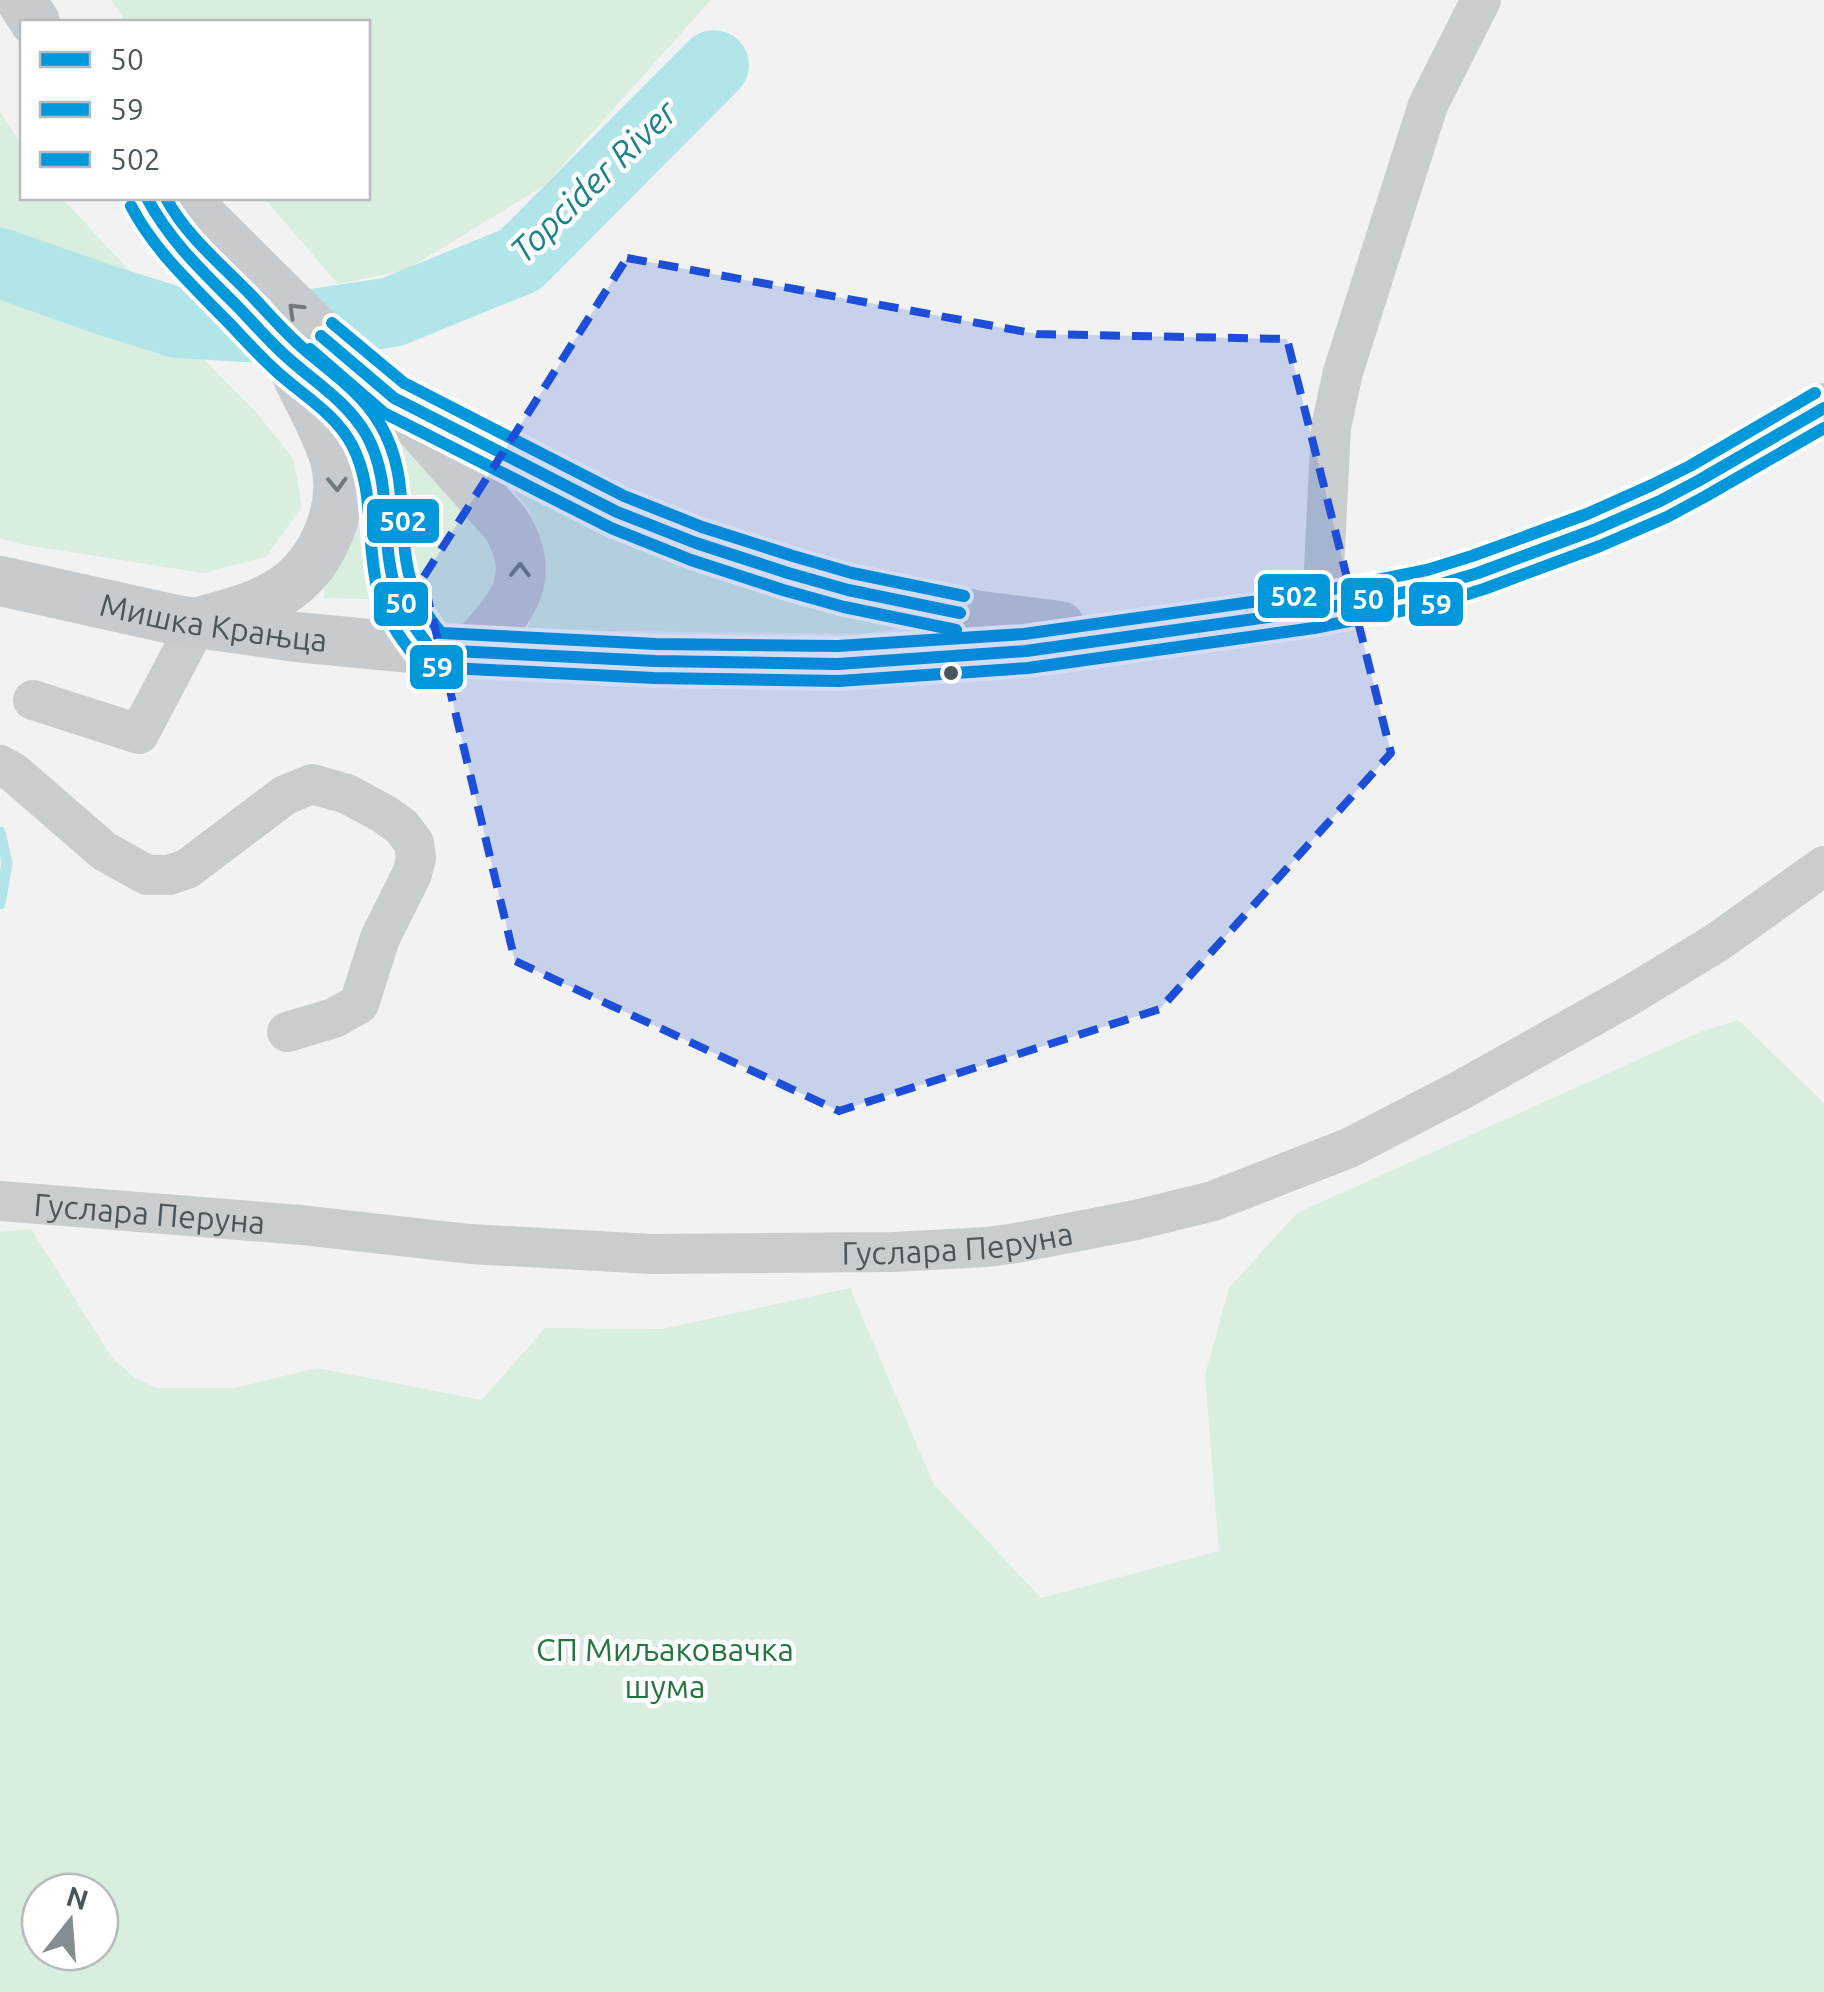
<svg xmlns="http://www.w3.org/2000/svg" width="1824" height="1992" viewBox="0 0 1824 1992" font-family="Ubuntu,sans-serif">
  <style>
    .green { fill: #d9eede; fill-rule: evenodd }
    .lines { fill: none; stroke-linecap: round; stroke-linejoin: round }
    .stream { stroke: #b1e5e8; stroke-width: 11 }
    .river { stroke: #b1e5e8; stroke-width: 70 }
    .minor { stroke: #cacdcd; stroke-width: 40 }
    .major { stroke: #c8cbcd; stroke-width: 50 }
    .bus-1-casing { stroke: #fff; stroke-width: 20 }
    .bus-2-casing { stroke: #fff; stroke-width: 20 }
    .bus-3-casing { stroke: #fff; stroke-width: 20 }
    .bus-1 { stroke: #0098da; stroke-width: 12 }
    .bus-2 { stroke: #0098da; stroke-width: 12 }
    .bus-3 { stroke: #0098da; stroke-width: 12 }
    .oneway { stroke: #70797e }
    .marked { fill: #1d4ed8; fill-opacity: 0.2; stroke: #1d4ed8; stroke-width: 8; stroke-dasharray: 20 12; stroke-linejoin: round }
    .bus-dot { fill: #4a565c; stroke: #fff; stroke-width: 4 }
    .labels { text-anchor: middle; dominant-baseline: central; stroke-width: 9; stroke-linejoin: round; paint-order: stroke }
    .street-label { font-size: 32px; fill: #4a565c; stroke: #fff }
    .park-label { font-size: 32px; fill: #21773f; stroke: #fff }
    .water-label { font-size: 35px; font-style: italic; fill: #1a838a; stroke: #fff }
    .line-badge { stroke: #fff; stroke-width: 4 }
    .badge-label { font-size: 28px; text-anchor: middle; font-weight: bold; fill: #fff }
  </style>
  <rect width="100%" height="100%" fill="#f2f2f2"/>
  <path class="green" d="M 111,0 L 711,0 L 545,185 L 406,270 L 338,284 L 264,198 L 368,198 L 368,22 L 126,22 Z
    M 0,112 L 22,146 L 22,198 L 62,198 L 164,308 L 0,250 Z
    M 0,278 L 183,338 L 255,411 L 293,458 L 302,506 L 266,557 L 203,573 L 20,544 L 0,538 Z
    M 389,420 L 508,564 L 475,625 L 452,628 L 440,622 L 409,584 Z
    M 515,486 L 895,624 L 891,630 L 859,634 L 527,630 L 538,599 L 536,530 L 529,510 L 515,493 Z
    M 363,523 L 369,529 L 369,599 L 324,598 L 326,571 L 357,524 Z
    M 1738,1020 L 1824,1103 L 1824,1992 L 0,1992 L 0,1232 L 31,1229 L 112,1358 L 134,1377 L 156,1388 L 235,1388 L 317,1368 L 482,1400 L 545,1328 L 662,1329 L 850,1288 L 933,1483 L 1041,1598 L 1219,1551 L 1205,1375 L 1229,1288 L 1297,1213 L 1700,1032 ZM 40,1892 L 100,1892 L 100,1952 L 40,1952 Z"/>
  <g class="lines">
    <path class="stream" d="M 0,832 L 7,863 L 0,904"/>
    <path class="river" d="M 0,263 L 102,299 L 178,323 L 279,329 L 392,312 L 520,260 L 714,65"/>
    <g class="minor">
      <path d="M 1322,609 L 1331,427 L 1343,372 L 1428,105 L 1481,0"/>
      <path d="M 33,700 L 139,734 L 198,622"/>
      <path d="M 0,765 L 13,772 L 104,851 L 147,875 L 169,875 L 187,869 L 285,795 L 312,784 L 347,794 L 384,814 L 402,827 L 414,843 L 416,858 L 412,874 L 380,938 L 359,1004 L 334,1018 L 287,1032"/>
      <path id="s1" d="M 0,1201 L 301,1225 L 470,1244 L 652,1254 L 893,1252 L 987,1247 L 1016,1243 L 1136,1220 L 1213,1201 L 1349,1148 L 1461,1090 L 1629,996 L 1716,943 L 1824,866"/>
    </g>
    <g class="major">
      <path d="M 21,0 L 35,22"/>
      <path d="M 147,198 C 166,241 206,274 239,308 C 256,326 273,346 292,362 C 322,388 347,401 367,436 C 394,483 382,535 394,585 C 400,610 417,630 432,650"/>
      <path d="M 178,198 L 198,213 L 326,340 L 394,398 L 506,524 C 540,580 510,609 472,651"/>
      <path d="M 394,398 L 617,512 L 696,543 L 848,590 L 980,616 L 1060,626"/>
      <path id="s2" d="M 0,581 L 176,620 L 296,637 L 432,650 L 655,661 L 838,664 L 1026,651 L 1311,611 L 1431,587 L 1478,573 L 1594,530 L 1660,501 L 1824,408"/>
      <path d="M 206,620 C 233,613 262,605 285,589 C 324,562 347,506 335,460 C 327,431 309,402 297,375"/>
    </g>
    <g class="bus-1-casing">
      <path id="bus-1" d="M 147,198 C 169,240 202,271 235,304 C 253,322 269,342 289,359 C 316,383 347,402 366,434 C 394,483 379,539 396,591 C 403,613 418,632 432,650 L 655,661 L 838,664 L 1026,651 L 1311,611 L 1431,587 L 1478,573 L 1594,530 L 1660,501 L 1698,481 L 1824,408
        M 321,336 L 394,398 L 617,512 L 696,543 L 788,573 L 848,590 L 960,613"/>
    </g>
    <g class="bus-2-casing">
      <path id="bus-2" d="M 131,206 C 154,250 189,282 223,317 C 241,335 257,354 276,371 C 302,395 335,413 352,445 C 375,489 366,540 377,587 C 381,607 391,624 403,641 C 411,651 417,663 429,667 L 654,678 L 839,681 L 1028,668 L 1314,628 L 1436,604 L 1484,589 L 1600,546 L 1667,517 L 1706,496 L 1824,428
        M 310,349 L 384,413 L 611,528 L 691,560 L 783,590 L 844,607 L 956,630"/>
    </g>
    <g class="bus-3-casing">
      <path id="bus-3" d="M 166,198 C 186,236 221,264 251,295 C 269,314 285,333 305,350 C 332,373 362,393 380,424 C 413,480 394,533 413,588 C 419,604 430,619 441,633 L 656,644 L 838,646 L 1024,634 L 1308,594 L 1427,570 L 1472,556 L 1587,514 L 1652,485 L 1690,466 L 1815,393
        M 332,323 L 404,383 L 624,496 L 702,527 L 793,556 L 852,573 L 964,596"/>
    </g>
    <use href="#bus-1" class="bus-1"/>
    <use href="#bus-2" class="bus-2"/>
    <use href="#bus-3" class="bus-3"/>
  </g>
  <defs><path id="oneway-chevron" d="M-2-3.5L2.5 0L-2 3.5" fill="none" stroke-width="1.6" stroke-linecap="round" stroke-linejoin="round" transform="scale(2.5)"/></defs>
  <g class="oneway">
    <use href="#oneway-chevron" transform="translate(295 310) rotate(-136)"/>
    <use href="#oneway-chevron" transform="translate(337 484) rotate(88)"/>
    <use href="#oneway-chevron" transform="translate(520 570) rotate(-89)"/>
  </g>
  <path class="marked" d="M 627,258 L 1037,334 L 1287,339 L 1391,753 L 1160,1009 L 839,1111 L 515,961 L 423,578 Z"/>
  <circle class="bus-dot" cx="951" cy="673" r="9"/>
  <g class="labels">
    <g class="street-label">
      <text stroke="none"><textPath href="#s2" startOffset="218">Мишка Крањца</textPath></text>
      <text stroke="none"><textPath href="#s1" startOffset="150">Гуслара Перуна</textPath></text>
      <text stroke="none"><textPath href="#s1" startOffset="960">Гуслара Перуна</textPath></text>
    </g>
    <g class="park-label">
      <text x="665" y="1649">СП Миљаковачка<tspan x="665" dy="37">шума</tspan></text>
    </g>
    <g class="water-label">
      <text transform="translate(593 181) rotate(-44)">Topcider River</text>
    </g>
  </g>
  <g class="line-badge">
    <rect x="365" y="497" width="76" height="48" rx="10" fill="#0098da"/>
    <rect x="1256" y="572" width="76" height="48" rx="10" fill="#0098da"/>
    <rect x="1339" y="576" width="57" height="48" rx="10" fill="#0098da"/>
    <rect x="372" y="580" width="58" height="48" rx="10" fill="#0098da"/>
    <rect x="1407" y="580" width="58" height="48" rx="10" fill="#0098da"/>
    <rect x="408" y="643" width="57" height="48" rx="10" fill="#0098da"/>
  </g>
  <g class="badge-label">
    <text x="403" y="531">502</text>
    <text x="1294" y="606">502</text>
    <text x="1368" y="609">50</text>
    <text x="401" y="613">50</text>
    <text x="1436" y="614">59</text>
    <text x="437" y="677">59</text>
  </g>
  <rect x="20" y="20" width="350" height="180" fill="#ffffff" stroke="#b7bbbe" stroke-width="2.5"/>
  <rect x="40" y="52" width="50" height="15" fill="#0098da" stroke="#b7bbbe" stroke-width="2.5"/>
  <text x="110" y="70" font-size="30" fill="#4a565c">50</text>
  <rect x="40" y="102" width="50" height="15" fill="#0098da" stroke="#b7bbbe" stroke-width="2.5"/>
  <text x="110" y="120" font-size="30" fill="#4a565c">59</text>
  <rect x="40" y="152" width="50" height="15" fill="#0098da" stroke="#b7bbbe" stroke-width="2.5"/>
  <text x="110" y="170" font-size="30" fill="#4a565c">502</text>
  <g transform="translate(70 1922) rotate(17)"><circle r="48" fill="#ffffff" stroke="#b7bbbe" stroke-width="2.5"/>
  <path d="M0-8L18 38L0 25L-18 38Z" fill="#858d90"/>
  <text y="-15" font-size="28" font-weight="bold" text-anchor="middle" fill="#4a565c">N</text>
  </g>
</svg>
